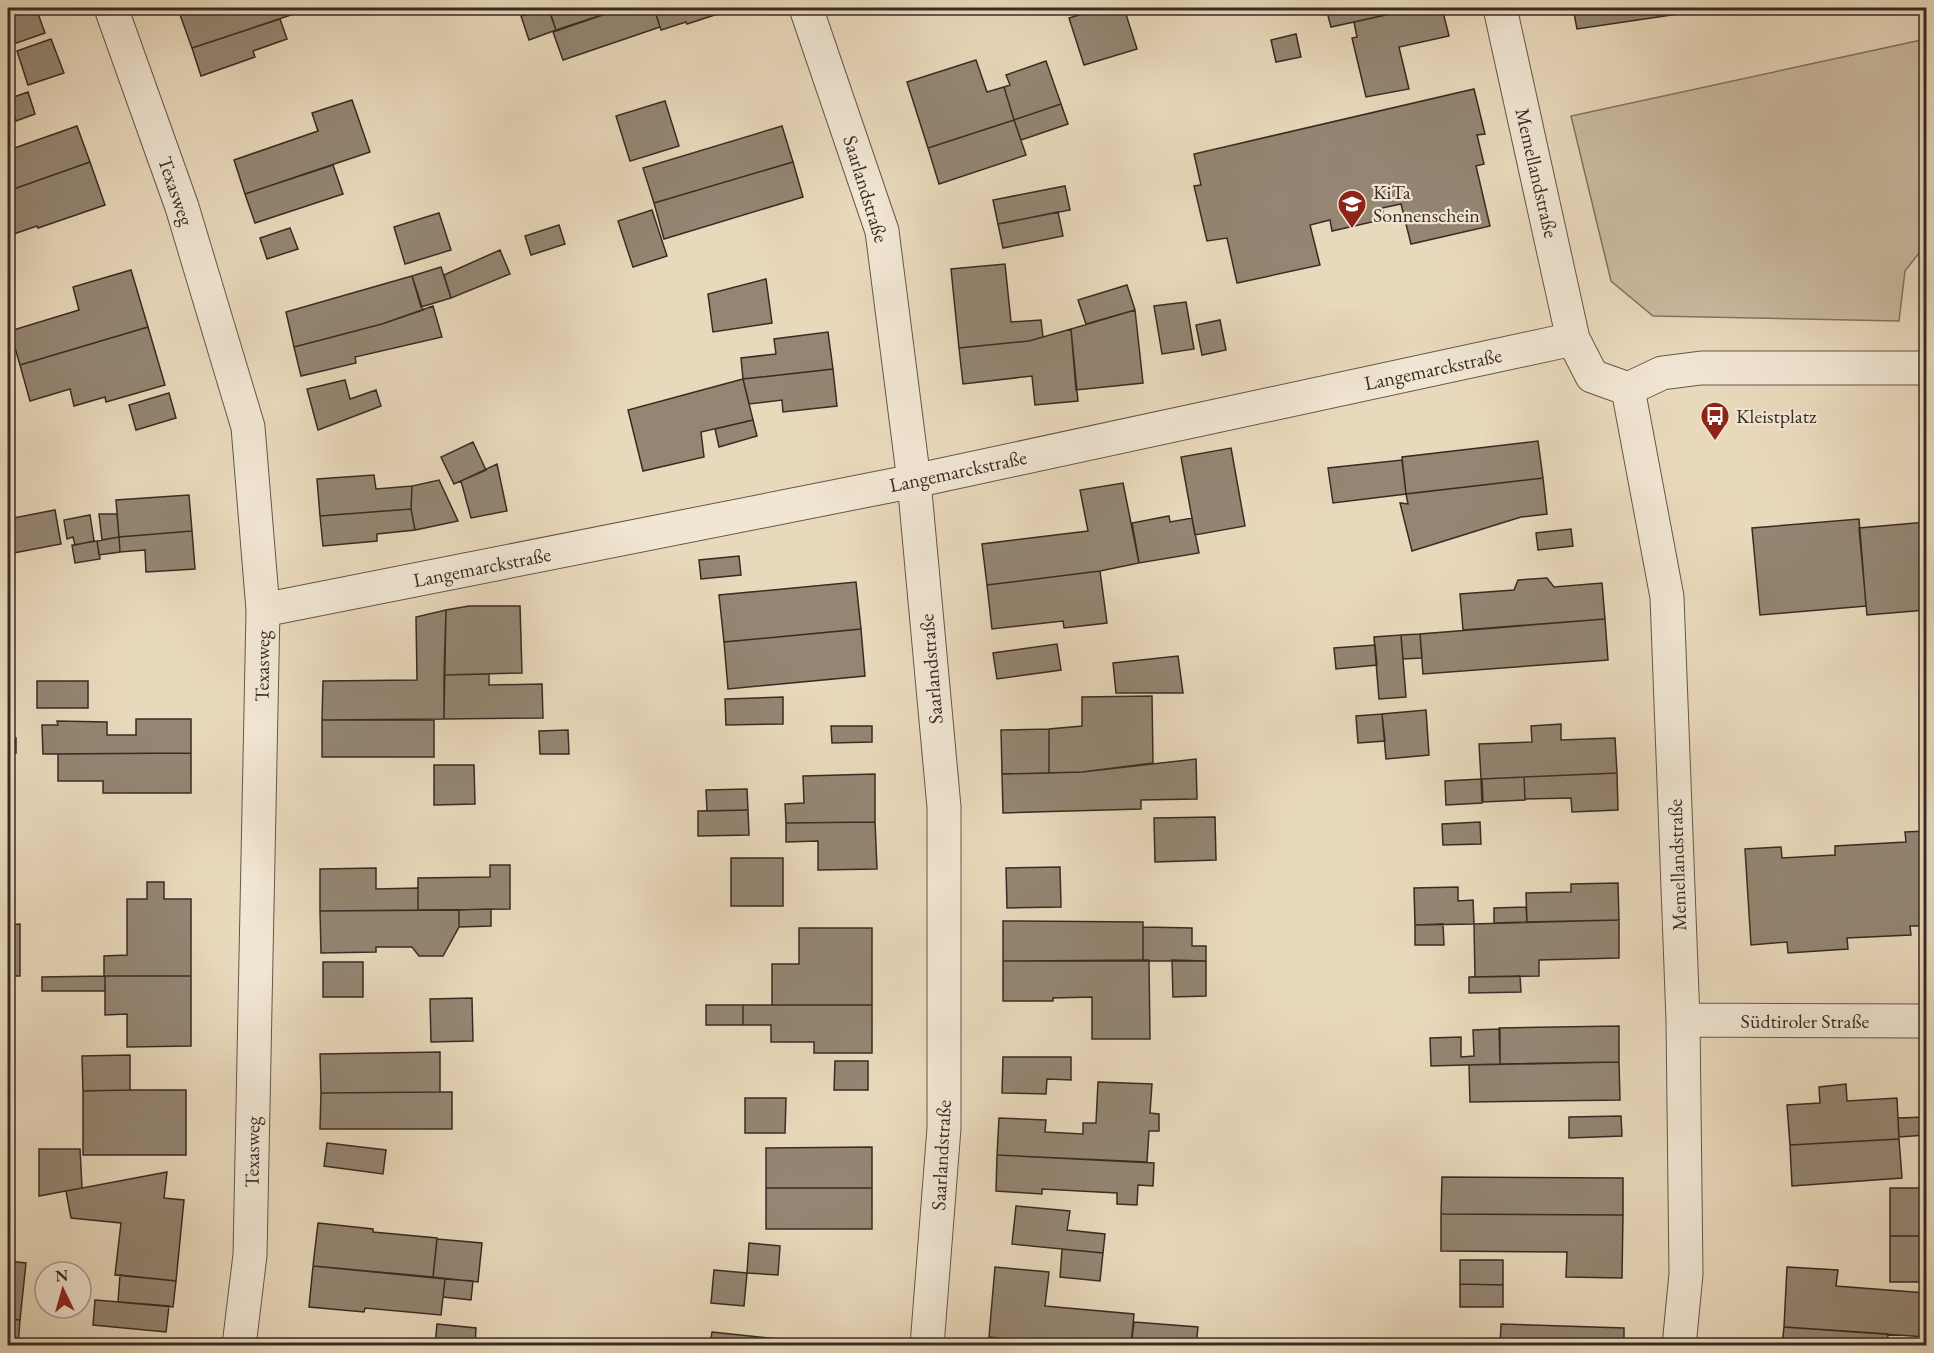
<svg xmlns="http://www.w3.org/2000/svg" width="1934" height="1353" viewBox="0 0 1934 1353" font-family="'EB Garamond',serif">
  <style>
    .green { fill: #cbbca2; stroke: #817463; stroke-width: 1.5 }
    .building { fill: #948673; stroke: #372c24; stroke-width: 1.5 }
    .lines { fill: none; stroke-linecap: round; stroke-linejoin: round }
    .minor-casing { stroke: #64574a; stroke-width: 35 }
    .minor { stroke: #f1e6d3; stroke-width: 33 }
    .labels { text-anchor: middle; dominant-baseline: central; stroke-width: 4.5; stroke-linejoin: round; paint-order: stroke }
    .street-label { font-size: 20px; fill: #372c24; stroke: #f1e6d3 }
    .poi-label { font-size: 20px; fill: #372c24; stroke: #f1e6d3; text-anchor: start }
  </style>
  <rect width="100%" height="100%" fill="#e9d9bc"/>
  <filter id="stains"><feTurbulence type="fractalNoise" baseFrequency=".00333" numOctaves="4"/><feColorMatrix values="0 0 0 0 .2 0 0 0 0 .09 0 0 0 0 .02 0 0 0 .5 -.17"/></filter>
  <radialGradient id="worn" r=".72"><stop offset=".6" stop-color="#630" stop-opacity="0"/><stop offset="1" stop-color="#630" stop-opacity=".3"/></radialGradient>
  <path class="green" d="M 1926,39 L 1926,244 L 1905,271 L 1899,321 L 1653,316 L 1611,281 L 1571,116 Z"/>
  <path class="building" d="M 8,8 L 36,8 L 45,33 L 8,46 Z
    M 192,8 L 312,8 L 192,48 L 179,12 Z
    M 548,8 L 556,30 L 529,40 L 521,16 Z
    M 562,8 L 623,8 L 556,30 L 550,12 Z
    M 623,8 L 654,8 L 660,27 L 563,60 L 553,32 Z
    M 654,8 L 736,8 L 687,24 L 686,22 L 661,30 Z
    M 1102,8 L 1124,8 L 1137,49 L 1084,65 L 1069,18 Z
    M 1326,8 L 1417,8 L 1331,27 Z
    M 1417,8 L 1442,8 L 1449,36 L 1399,47 L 1409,89 L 1366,97 L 1352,38 L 1357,37 L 1354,22 Z
    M 1573,8 L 1705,8 L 1705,10 L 1577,29 Z
    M 280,19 L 287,39 L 253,51 L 255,57 L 201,76 L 192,48 Z
    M 1296,34 L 1301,57 L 1276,62 L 1271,40 Z
    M 51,39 L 64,73 L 28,85 L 17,51 Z
    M 976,60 L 987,92 L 1004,87 L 1014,120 L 928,148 L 907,82 Z
    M 1046,61 L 1061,104 L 1014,120 L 1004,87 L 1010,85 L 1006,75 Z
    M 1474,89 L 1485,134 L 1477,135 L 1484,164 L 1476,166 L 1490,226 L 1411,244 L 1401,204 L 1382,208 L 1385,219 L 1332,231 L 1330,220 L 1310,225 L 1320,265 L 1237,283 L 1227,238 L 1207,241 L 1194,186 L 1201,185 L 1194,154 Z
    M 28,92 L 35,114 L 16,121 L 8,99 Z
    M 352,100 L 370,152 L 245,194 L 234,160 L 318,131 L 312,113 Z
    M 665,101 L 679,146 L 630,161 L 616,116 Z
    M 1061,104 L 1068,124 L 1021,140 L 1014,120 Z
    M 1014,120 L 1026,155 L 939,184 L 928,148 Z
    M 77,126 L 90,162 L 8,191 L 8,167 L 15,165 L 9,150 Z
    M 782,126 L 793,162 L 654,203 L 643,168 Z
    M 90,162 L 105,205 L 38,228 L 37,226 L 8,236 L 8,191 Z
    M 793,162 L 803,197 L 664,239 L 654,203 Z
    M 333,165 L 343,194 L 255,223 L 245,194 Z
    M 1065,186 L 1070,210 L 998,224 L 993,200 Z
    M 652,210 L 667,256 L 633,267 L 618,221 Z
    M 1058,212 L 1063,236 L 1003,248 L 998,224 Z
    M 439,213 L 451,250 L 405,264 L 394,227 Z
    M 559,225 L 565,244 L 531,255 L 525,236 Z
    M 290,228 L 298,249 L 267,259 L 260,238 Z
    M 500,250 L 510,274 L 451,298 L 444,275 Z
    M 1005,264 L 1011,322 L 1041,320 L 1043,337 L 1029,341 L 959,348 L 951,269 Z
    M 441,267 L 451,298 L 421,307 L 412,276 Z
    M 131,270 L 148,327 L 20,365 L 10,331 L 79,310 L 73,287 Z
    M 412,276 L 423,310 L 382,324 L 294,347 L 286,312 Z
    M 766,279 L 772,323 L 713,332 L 708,294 Z
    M 1127,285 L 1135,310 L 1086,324 L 1078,300 Z
    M 1186,302 L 1194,349 L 1162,354 L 1154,306 Z
    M 433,306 L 442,337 L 355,357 L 356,363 L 301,376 L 294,347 L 382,324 Z
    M 1135,310 L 1143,383 L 1076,390 L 1071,329 Z
    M 1220,320 L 1226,350 L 1202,355 L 1196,325 Z
    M 148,327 L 165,385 L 106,402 L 105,397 L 74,406 L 70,389 L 30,401 L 20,365 Z
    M 1071,329 L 1078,401 L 1035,405 L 1032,376 L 963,384 L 959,348 L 1029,341 Z
    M 828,332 L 833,369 L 743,379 L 741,358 L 776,354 L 774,339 Z
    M 833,369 L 837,406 L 783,412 L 782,400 L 749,404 L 743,379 Z
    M 743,379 L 753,420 L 701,432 L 704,457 L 643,471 L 628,410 Z
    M 345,380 L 350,399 L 376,390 L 381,406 L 318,430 L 307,389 Z
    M 169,393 L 176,418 L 136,430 L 129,405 Z
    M 753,420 L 757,436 L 719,447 L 715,429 Z
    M 1538,441 L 1543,478 L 1406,494 L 1402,457 Z
    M 473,442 L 486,470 L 454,484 L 441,457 Z
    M 1231,448 L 1245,526 L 1195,535 L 1181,457 Z
    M 1402,460 L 1406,494 L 1333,503 L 1328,468 Z
    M 497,464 L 507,511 L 471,518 L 461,481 Z
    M 374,475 L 376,489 L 412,486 L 411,509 L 320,516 L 317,479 Z
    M 1543,478 L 1547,514 L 1521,517 L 1412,551 L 1400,503 L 1408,504 L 1406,494 Z
    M 439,480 L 458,521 L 415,530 L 411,509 L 412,486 Z
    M 1123,483 L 1139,563 L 1100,571 L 987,585 L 982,544 L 1088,531 L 1080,490 Z
    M 189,495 L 192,531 L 119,537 L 116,500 Z
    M 411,509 L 415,530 L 377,534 L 377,541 L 323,546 L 320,516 Z
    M 55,510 L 61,544 L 8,554 L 8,519 Z
    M 99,514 L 117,514 L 119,537 L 102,540 Z
    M 90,515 L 94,541 L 75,545 L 73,537 L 67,539 L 64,520 Z
    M 1169,516 L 1170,522 L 1192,518 L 1199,553 L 1139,563 L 1132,523 Z
    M 1859,519 L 1866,606 L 1760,615 L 1752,528 Z
    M 1926,522 L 1926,610 L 1867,615 L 1859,528 Z
    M 1571,529 L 1573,546 L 1538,550 L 1536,533 Z
    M 192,531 L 195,569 L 146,572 L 145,550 L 120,552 L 119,537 Z
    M 119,537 L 120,552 L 99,555 L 97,541 Z
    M 97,541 L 100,559 L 75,563 L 72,545 Z
    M 739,556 L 741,575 L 701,579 L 699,560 Z
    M 1100,571 L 1107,623 L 1064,628 L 1063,621 L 992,629 L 987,585 Z
    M 1547,578 L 1554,587 L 1602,583 L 1605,619 L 1463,630 L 1460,594 L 1514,590 L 1518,580 Z
    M 856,582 L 861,629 L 724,642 L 719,595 Z
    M 469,606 L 520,606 L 522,673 L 444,675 L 446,610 Z
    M 446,610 L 444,719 L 322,720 L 323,681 L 417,680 L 416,617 Z
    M 1605,619 L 1608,660 L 1423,674 L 1420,634 Z
    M 861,629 L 865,676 L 728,689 L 724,642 Z
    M 1420,634 L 1422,658 L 1403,659 L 1401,635 Z
    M 1401,635 L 1406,697 L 1379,699 L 1374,637 Z
    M 1057,644 L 1061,670 L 997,679 L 993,653 Z
    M 1375,645 L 1377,665 L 1336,669 L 1334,648 Z
    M 1178,656 L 1183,693 L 1116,693 L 1113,663 Z
    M 489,674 L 489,685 L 542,684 L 543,718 L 444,719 L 444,675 Z
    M 37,681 L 88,681 L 88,708 L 37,708 Z
    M 1152,696 L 1153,763 L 1082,772 L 1049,773 L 1049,729 L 1082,726 L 1082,697 Z
    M 783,697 L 783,724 L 726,725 L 725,699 Z
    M 1426,710 L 1429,755 L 1386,759 L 1382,714 Z
    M 1382,714 L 1385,741 L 1358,743 L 1356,716 Z
    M 136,719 L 191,719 L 191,753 L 43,754 L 42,725 L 58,725 L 57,721 L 107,722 L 107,735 L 136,735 Z
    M 322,720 L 434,720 L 434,757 L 322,757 Z
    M 1561,724 L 1561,740 L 1615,738 L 1617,773 L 1481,779 L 1479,744 L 1532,742 L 1531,726 Z
    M 831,726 L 872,726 L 872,742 L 832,743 Z
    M 1049,729 L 1049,773 L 1002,774 L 1001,730 Z
    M 568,730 L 569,754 L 540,754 L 539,731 Z
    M 8,738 L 16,738 L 16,753 L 8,753 Z
    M 191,753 L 191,793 L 103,793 L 103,781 L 58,781 L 58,754 Z
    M 1196,759 L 1197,799 L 1141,800 L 1141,809 L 1003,813 L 1002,774 L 1082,772 Z
    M 434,765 L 474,765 L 475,804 L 434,805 Z
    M 1617,773 L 1618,810 L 1572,812 L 1571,798 L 1525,799 L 1524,777 Z
    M 875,774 L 875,822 L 786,823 L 785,804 L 804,803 L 803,776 Z
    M 1524,777 L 1525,800 L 1483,802 L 1482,779 Z
    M 1481,779 L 1482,803 L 1446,805 L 1445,781 Z
    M 747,789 L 748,810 L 707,811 L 706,790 Z
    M 748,810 L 749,835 L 698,836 L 698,811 Z
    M 1215,817 L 1216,860 L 1155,862 L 1154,818 Z
    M 875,822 L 877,869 L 818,870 L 818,841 L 786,842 L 786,823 Z
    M 1480,822 L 1481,844 L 1443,845 L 1442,824 Z
    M 1926,831 L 1926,926 L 1910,926 L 1911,935 L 1847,938 L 1848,949 L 1788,953 L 1787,942 L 1751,945 L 1745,849 L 1781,847 L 1782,858 L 1835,855 L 1835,846 L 1906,842 L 1905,832 Z
    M 731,858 L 783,858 L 783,906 L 731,906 Z
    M 490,865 L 510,865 L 510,909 L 418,910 L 418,878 L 490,877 Z
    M 1060,867 L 1061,907 L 1007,908 L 1006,868 Z
    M 376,868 L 376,889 L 418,888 L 418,910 L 320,911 L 320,869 Z
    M 147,882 L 164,882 L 164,899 L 191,899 L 191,976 L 104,976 L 104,956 L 127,955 L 127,899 L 147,899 Z
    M 1618,883 L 1619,920 L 1527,922 L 1526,893 L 1571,892 L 1571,884 Z
    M 1458,887 L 1458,901 L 1473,900 L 1474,924 L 1415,925 L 1414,888 Z
    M 1526,907 L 1527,922 L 1494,923 L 1494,908 Z
    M 491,909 L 491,926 L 459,927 L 459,910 Z
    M 459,910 L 459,927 L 443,956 L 419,956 L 412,947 L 376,947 L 376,952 L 321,953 L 320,911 Z
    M 1619,920 L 1619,958 L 1539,960 L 1539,976 L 1475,977 L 1474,924 Z
    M 1003,921 L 1143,922 L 1143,961 L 1003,961 Z
    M 20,924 L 20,976 L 8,976 L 8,925 Z
    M 1443,924 L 1444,945 L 1415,945 L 1415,925 Z
    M 1143,927 L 1192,928 L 1192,946 L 1206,946 L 1206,961 L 1143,961 Z
    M 799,928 L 872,928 L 872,1005 L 772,1005 L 772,964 L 799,964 Z
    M 1149,960 L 1150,1039 L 1092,1039 L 1092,997 L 1053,998 L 1053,1001 L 1003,1001 L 1003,961 Z
    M 1172,960 L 1206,961 L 1206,996 L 1173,997 Z
    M 323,962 L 363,962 L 363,997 L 323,997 Z
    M 105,976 L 191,976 L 191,1046 L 127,1047 L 127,1014 L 105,1015 Z
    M 105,976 L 105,991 L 42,991 L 42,977 Z
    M 1520,976 L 1521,992 L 1469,993 L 1469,977 Z
    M 472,998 L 473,1041 L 431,1042 L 430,999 Z
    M 706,1005 L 743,1005 L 743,1025 L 706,1025 Z
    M 743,1005 L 872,1005 L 872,1053 L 814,1053 L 814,1042 L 771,1042 L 771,1025 L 743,1025 Z
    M 1619,1026 L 1619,1062 L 1500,1064 L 1499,1028 Z
    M 1500,1029 L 1500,1064 L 1431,1066 L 1430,1038 L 1461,1037 L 1461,1057 L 1474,1056 L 1473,1030 Z
    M 440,1052 L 440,1092 L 321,1093 L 320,1054 Z
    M 130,1055 L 130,1090 L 83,1091 L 82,1056 Z
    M 1003,1057 L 1071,1057 L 1071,1080 L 1047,1079 L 1046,1094 L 1002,1093 Z
    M 835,1061 L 868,1061 L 868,1090 L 834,1090 Z
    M 1619,1062 L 1620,1100 L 1470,1102 L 1469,1065 Z
    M 1098,1082 L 1152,1084 L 1150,1113 L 1159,1114 L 1159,1131 L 1149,1131 L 1147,1162 L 997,1155 L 999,1118 L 1046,1120 L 1045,1132 L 1083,1134 L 1083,1123 L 1096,1123 Z
    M 1846,1084 L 1847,1101 L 1897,1098 L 1899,1139 L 1790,1145 L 1787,1105 L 1820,1103 L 1819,1087 Z
    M 130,1090 L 186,1090 L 186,1155 L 83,1155 L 83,1091 Z
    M 440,1092 L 452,1092 L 452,1129 L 320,1129 L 321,1093 Z
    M 745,1098 L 786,1098 L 785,1133 L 745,1133 Z
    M 1621,1116 L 1622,1136 L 1569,1138 L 1569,1117 Z
    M 1926,1117 L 1926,1135 L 1899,1137 L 1898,1118 Z
    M 1899,1139 L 1902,1178 L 1792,1186 L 1790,1145 Z
    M 327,1143 L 386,1150 L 383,1174 L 324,1166 Z
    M 872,1147 L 872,1188 L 766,1188 L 766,1148 Z
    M 39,1149 L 80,1149 L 82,1188 L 39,1196 Z
    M 997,1155 L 1154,1163 L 1153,1186 L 1138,1185 L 1137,1205 L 1117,1204 L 1117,1193 L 1042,1189 L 1042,1194 L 996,1191 Z
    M 167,1172 L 164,1198 L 184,1200 L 176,1281 L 115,1275 L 121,1223 L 71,1218 L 66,1191 Z
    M 1442,1177 L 1623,1178 L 1623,1215 L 1441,1214 Z
    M 766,1188 L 872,1188 L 872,1229 L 766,1229 Z
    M 1890,1188 L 1926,1188 L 1926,1236 L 1890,1236 Z
    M 1016,1206 L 1070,1211 L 1067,1230 L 1105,1234 L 1103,1253 L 1012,1244 Z
    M 1441,1214 L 1623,1215 L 1622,1278 L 1566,1277 L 1567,1252 L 1441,1251 Z
    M 318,1223 L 373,1229 L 373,1232 L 437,1238 L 433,1277 L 313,1266 Z
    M 1890,1236 L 1926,1236 L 1926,1282 L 1890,1282 Z
    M 437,1239 L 482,1243 L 478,1282 L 433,1277 Z
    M 749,1243 L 780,1246 L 778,1275 L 747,1273 Z
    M 1062,1249 L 1103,1253 L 1100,1281 L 1060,1277 Z
    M 1460,1260 L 1503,1260 L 1503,1285 L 1460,1284 Z
    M 8,1261 L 26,1263 L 20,1320 L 8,1319 Z
    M 313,1266 L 445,1279 L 441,1315 L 365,1308 L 364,1312 L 309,1307 Z
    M 995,1267 L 1049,1272 L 1045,1306 L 1134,1314 L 1131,1346 L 1086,1346 L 989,1337 Z
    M 1787,1267 L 1838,1270 L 1836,1286 L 1926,1293 L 1926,1337 L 1784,1327 Z
    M 714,1270 L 747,1273 L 744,1306 L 711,1303 Z
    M 120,1275 L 176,1281 L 173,1307 L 118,1302 Z
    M 445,1279 L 473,1281 L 471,1300 L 443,1297 Z
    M 1460,1284 L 1503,1285 L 1503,1307 L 1460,1307 Z
    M 95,1300 L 169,1306 L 166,1332 L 93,1325 Z
    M 8,1319 L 20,1320 L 18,1346 L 8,1346 Z
    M 1134,1322 L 1198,1327 L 1196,1346 L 1131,1346 Z
    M 437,1324 L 476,1328 L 475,1346 L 435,1346 Z
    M 1501,1324 L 1624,1328 L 1624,1346 L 1500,1346 Z
    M 1784,1327 L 1888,1334 L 1887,1346 L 1782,1346 Z
    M 712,1332 L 807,1342 L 842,1346 L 688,1346 L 688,1342 L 710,1344 Z
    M 989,1337 L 1086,1346 L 988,1346 Z
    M 630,1340 L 683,1346 L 629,1346 Z"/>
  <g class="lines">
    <g class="minor-casing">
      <path id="minor" d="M 111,8 L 182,207 L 248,427 L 263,610 L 250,1255 L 239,1346
        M 806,8 L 882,231 L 914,481 L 944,807 L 944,1128 L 927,1346
        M 1500,8 L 1573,339
        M 1628,389 L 1667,597 L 1683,1020 L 1686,1274 L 1679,1346
        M 1628,389 L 1662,373 L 1701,368 L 1926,368
        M 263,610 L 914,481 L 1573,339 L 1592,376 L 1628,389
        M 1683,1020 L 1926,1021"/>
    </g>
    <use href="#minor" class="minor"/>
  </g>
  <defs>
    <g id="school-pin" transform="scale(1.5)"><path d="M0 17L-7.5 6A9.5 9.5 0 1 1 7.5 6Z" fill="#8f2418" stroke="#f1e6d3"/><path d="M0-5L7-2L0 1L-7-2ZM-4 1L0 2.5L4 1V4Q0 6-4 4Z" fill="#fff"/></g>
    <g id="bus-pin" transform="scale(1.5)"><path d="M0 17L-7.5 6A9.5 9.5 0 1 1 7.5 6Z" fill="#8f2418" stroke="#f1e6d3"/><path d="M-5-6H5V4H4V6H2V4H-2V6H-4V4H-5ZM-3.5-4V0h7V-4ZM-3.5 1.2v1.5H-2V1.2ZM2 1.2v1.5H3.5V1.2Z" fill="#fff"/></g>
  </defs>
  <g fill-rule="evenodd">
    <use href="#school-pin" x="1352" y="204"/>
    <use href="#bus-pin" x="1715" y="416"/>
  </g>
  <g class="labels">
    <g class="street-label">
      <text transform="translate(1537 173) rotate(77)">Memellandstraße</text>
      <text transform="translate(866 189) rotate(73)">Saarlandstraße</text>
      <text transform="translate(176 191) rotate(71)">Texasweg</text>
      <text transform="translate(1433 369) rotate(-12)">Langemarckstraße</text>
      <text transform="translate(958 471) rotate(-12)">Langemarckstraße</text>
      <text transform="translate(482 567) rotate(-11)">Langemarckstraße</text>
      <text transform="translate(262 666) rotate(-89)">Texasweg</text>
      <text transform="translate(931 669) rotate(-95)">Saarlandstraße</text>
      <text transform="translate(1677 865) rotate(-92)">Memellandstraße</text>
      <text x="1805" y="1021">Südtiroler Straße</text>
      <text transform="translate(252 1152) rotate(-89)">Texasweg</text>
      <text transform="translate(941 1155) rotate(-87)">Saarlandstraße</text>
    </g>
    <g class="poi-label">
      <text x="1373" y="192">KiTa<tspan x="1373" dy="23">Sonnenschein</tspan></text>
      <text x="1736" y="416">Kleistplatz</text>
    </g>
  </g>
  <rect width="1934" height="1353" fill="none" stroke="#e9d9bc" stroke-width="30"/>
  <rect x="9" y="9" width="1916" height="1335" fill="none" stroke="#372c24" stroke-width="3"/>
  <rect x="15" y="15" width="1904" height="1323" fill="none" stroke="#372c24" stroke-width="1.5"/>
  <g transform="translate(63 1290) rotate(355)"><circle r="28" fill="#f1e6d3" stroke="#a79c8d" stroke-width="1.5"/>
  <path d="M0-4.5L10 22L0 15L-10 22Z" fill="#8f2418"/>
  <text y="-9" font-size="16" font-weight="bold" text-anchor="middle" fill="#372c24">N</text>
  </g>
  <rect width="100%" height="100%" filter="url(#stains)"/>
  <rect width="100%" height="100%" fill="url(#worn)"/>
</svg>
